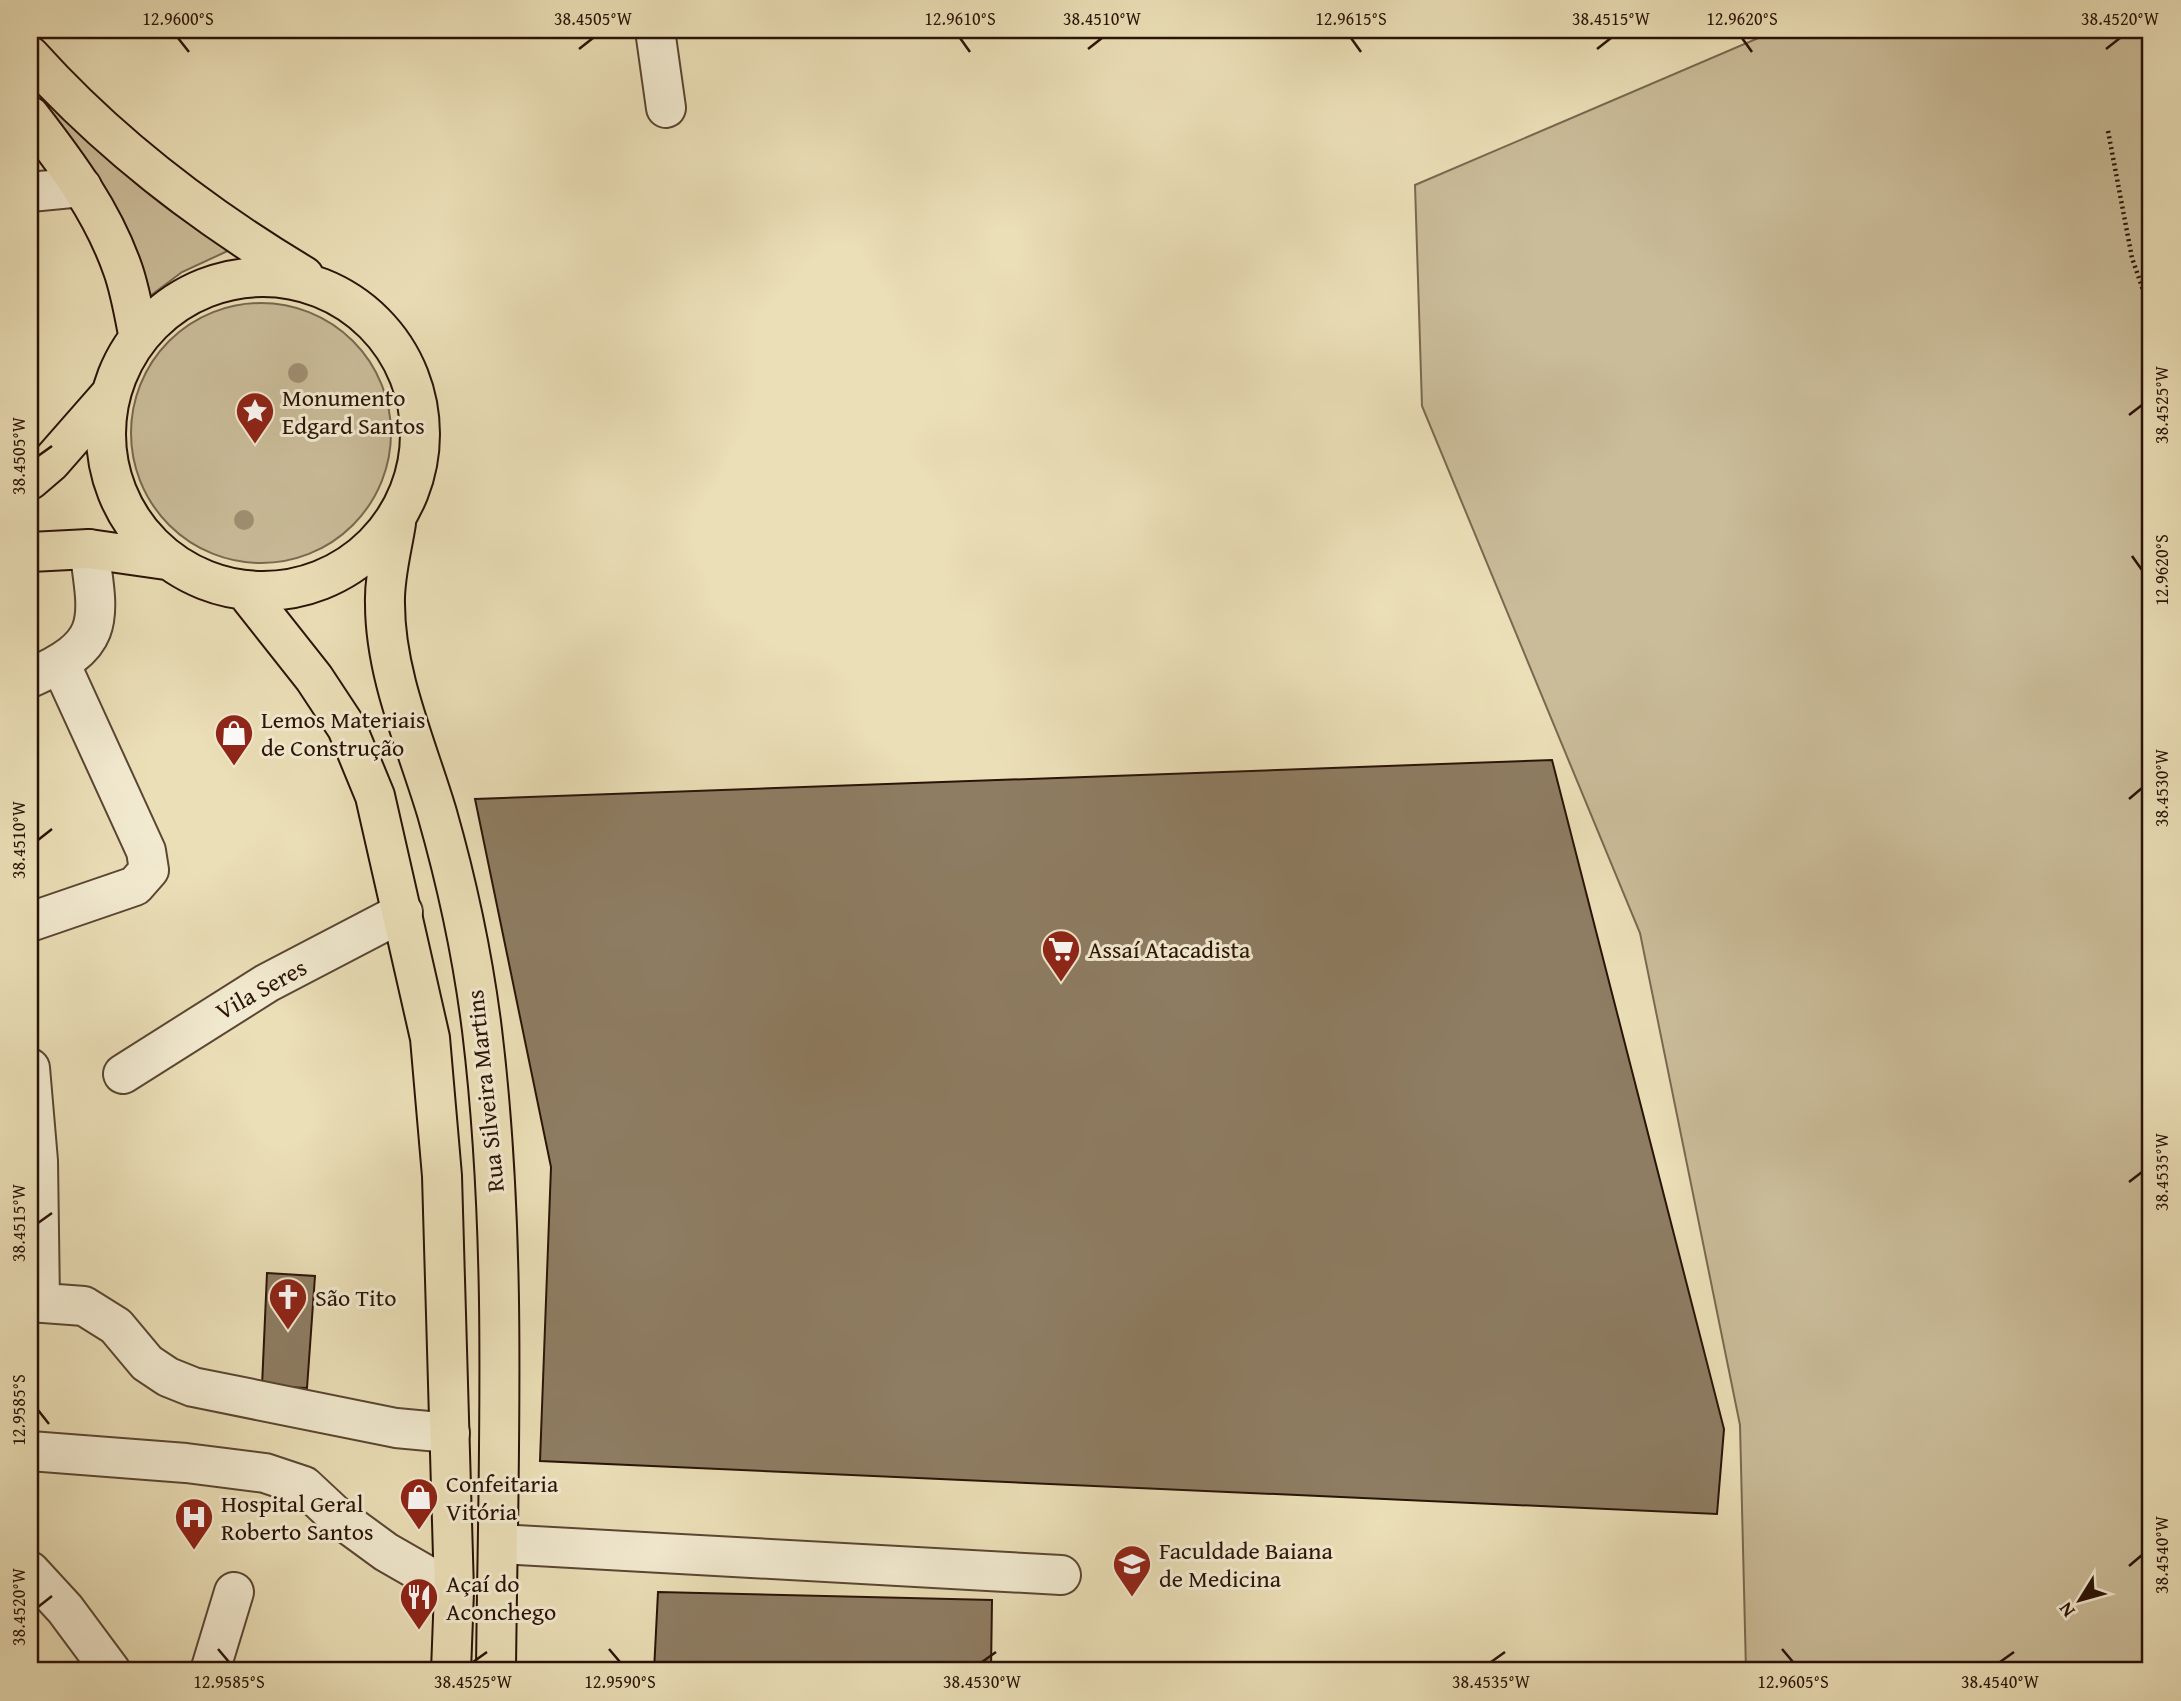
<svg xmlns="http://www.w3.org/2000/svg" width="2181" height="1701" viewBox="0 0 2181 1701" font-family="'Gentium Book Plus',serif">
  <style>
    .green { fill: #cabc99; stroke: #7a6850; stroke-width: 2 }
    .building { fill: #8e7d63; stroke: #2a1307; stroke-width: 2 }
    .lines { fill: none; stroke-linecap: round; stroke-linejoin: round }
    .minor-casing { stroke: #5a4633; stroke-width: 42 }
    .major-casing { stroke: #2a1307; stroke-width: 42 }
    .path { stroke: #2a1307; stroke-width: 4.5; stroke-dasharray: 2 3.5; stroke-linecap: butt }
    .minor { stroke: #f2ead0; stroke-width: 38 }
    .major { stroke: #ebdfb7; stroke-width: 38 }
    .tree { fill: #a08f72 }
    .ticks { fill: none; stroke: #2a1307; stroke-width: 2.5 }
    .labels { text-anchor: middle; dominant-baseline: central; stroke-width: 6; stroke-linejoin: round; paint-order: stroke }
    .poi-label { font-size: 24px; fill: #2a1307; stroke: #f2ead0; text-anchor: start }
    .street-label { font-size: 24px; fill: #2a1307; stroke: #f2ead0 }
    .neatline { fill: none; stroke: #2a1307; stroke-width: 2.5 }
    .ticks-label { font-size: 18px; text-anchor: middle; fill: #2a1307 }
  </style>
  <rect width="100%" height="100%" fill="#ebdfb7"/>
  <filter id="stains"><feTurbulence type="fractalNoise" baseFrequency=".00286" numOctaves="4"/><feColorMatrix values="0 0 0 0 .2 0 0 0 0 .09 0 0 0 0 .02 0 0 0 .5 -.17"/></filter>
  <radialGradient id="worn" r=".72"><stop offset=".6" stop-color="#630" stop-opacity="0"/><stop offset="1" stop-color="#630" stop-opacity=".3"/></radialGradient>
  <path class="green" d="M 1777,30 L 2151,30 L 2151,1671 L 1746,1671 L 1740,1425 L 1640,933 L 1422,406 L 1415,185 Z
    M 30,82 C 93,144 152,208 232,249 L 182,272 L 146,299 C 135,217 77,155 30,90 Z
    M131 433a130 130 0 1 1 260 0a130 130 0 1 1-260 0Z"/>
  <path class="building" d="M 1552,760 L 1724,1429 L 1717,1514 L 540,1461 L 551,1167 L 475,799 Z
    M 267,1273 L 315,1276 L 307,1388 L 262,1386 Z
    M 658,1592 L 992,1600 L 991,1671 L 654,1671 Z"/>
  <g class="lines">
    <g class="minor-casing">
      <path id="minor" d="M 655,30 L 666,108
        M 30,192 L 82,187
        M 30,678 C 105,645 100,624 89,549
        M 30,922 L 135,886 L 149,870 L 146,851 L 60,663
        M 30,1068 L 38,1161 L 40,1302
        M 123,1074 L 267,983 L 403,912
        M 30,1302 L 84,1306 L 116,1326 L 147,1363 L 168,1377 L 193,1387 L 396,1428 L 450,1433
        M 30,1451 L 186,1463 L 265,1473 L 304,1486 L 334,1514 L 386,1552 L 454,1591
        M 498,1544 L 1061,1575
        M 30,1571 L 65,1609 L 111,1671
        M 210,1671 L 234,1592"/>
    </g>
    <g class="major-casing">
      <path id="major" d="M 30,56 C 110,145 202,215 304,276
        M 30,116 C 67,164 103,212 123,270 C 130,290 134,313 138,334
        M106 434a157 157 0 1 1 314 0a157 157 0 1 1-314 0Z
        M 30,480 L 51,462 L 108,397
        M 396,523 C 392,549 384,578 385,604 C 385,675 417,746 437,813 C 457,883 473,958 482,1030 C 508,1243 498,1457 496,1671
        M 30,552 L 89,549 L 166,560
        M 246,592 L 314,678 L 347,728 L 375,796 L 430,1038 L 442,1176 L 454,1591 L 451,1671"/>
    </g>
    <path class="path" d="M 2108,131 L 2132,258 L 2151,313"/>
    <use href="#minor" class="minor"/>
    <use href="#major" class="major"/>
  </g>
  <g class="tree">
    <circle cx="298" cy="373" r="10"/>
    <circle cx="244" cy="520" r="10"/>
  </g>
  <path class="ticks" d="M 178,38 L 189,52M 960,38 L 970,52M 1351,38 L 1361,52M 1742,38 L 1752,52M 579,49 L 593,38M 1088,49 L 1102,38M 1597,49 L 1611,38M 2106,49 L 2120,38M 2129,415 L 2142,405M 38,456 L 52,446M 2132,556 L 2142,570M 2129,799 L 2142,788M 38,840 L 52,829M 2129,1182 L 2142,1172M 38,1223 L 52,1213M 38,1410 L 49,1424M 2129,1566 L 2142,1555M 38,1607 L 52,1596M 218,1649 L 229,1662M 609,1649 L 620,1662M 1782,1649 L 1793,1662M 473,1662 L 487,1652M 982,1662 L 996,1652M 1491,1662 L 1505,1652M 2000,1662 L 2014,1652"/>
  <defs>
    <g id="sight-pin" transform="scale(2.0125)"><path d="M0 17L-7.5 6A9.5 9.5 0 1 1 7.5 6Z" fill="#8f2418" stroke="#f2ead0"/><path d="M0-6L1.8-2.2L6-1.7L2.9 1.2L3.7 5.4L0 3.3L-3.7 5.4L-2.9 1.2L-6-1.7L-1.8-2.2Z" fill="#fff"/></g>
    <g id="shop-pin" transform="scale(2.0125)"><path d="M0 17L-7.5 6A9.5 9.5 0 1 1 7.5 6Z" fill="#8f2418" stroke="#f2ead0"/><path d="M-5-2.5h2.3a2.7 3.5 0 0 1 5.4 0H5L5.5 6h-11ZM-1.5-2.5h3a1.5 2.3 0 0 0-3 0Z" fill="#fff"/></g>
    <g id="supermarket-pin" transform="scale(2.0125)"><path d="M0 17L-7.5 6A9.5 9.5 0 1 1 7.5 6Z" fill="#8f2418" stroke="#f2ead0"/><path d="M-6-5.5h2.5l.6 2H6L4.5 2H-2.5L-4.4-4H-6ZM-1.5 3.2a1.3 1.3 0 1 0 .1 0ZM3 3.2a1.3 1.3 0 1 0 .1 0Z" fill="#fff"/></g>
    <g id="church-pin" transform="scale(2.0125)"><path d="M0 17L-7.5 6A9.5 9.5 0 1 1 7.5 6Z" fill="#8f2418" stroke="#f2ead0"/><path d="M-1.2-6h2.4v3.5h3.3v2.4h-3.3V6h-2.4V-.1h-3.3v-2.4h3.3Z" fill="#fff"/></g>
    <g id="hospital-pin" transform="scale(2.0125)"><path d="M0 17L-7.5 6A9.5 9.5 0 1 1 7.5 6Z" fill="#8f2418" stroke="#f2ead0"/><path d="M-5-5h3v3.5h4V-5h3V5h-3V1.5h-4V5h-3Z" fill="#fff"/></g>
    <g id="university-pin" transform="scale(2.0125)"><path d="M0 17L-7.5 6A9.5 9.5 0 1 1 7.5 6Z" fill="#8f2418" stroke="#f2ead0"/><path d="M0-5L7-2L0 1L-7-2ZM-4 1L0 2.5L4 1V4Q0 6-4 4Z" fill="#fff"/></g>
    <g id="restaurant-pin" transform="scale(2.0125)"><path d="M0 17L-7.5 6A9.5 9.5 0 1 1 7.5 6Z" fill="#8f2418" stroke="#f2ead0"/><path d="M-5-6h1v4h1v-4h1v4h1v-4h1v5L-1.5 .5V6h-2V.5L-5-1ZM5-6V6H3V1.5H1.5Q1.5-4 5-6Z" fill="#fff"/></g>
  </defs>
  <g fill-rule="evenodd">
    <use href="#sight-pin" x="255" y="411"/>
    <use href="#shop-pin" x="234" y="733"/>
    <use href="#supermarket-pin" x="1061" y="949"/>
    <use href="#church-pin" x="288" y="1297"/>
    <use href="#shop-pin" x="419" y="1497"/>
    <use href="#hospital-pin" x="194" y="1517"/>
    <use href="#university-pin" x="1132" y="1564"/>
    <use href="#restaurant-pin" x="419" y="1597"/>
  </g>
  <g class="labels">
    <g class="poi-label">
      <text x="282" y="397">Monumento<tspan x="282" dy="28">Edgard Santos</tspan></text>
      <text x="261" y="719">Lemos Materiais<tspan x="261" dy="28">de Construção</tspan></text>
      <text x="1088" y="949">Assaí Atacadista</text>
      <text x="315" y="1297">São Tito</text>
      <text x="446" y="1483">Confeitaria<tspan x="446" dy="28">Vitória</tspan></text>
      <text x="221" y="1503">Hospital Geral<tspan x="221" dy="28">Roberto Santos</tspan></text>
      <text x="1159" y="1550">Faculdade Baiana<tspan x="1159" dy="28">de Medicina</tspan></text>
      <text x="446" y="1583">Açaí do<tspan x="446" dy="28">Aconchego</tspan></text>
    </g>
    <g class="street-label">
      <text transform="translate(261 989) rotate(-29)">Vila Seres</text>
      <text transform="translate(485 1091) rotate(-96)">Rua Silveira Martins</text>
    </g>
  </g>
  <rect width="2181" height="1701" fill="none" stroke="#ebdfb7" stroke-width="77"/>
  <g transform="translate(2080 1600) rotate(233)" stroke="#f2ead0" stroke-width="5" paint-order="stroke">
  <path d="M0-5L12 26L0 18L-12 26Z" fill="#2a1307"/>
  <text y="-10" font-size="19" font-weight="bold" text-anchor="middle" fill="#2a1307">N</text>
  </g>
  <rect x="38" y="38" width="2104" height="1624" class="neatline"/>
  <g class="ticks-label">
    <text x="178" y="25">12.9600°S</text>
    <text x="593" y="25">38.4505°W</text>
    <text x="960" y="25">12.9610°S</text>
    <text x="1102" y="25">38.4510°W</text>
    <text x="1351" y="25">12.9615°S</text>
    <text x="1611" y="25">38.4515°W</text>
    <text x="1742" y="25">12.9620°S</text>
    <text x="2120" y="25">38.4520°W</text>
    <text transform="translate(2162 405) rotate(-90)" y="6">38.4525°W</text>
    <text transform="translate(19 456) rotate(-90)" y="6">38.4505°W</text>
    <text transform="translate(2162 570) rotate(-90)" y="6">12.9620°S</text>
    <text transform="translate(2162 788) rotate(-90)" y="6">38.4530°W</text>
    <text transform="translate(19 840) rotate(-90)" y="6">38.4510°W</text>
    <text transform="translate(2162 1172) rotate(-90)" y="6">38.4535°W</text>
    <text transform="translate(19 1223) rotate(-90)" y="6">38.4515°W</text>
    <text transform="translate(19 1410) rotate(-90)" y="6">12.9585°S</text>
    <text transform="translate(2162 1555) rotate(-90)" y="6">38.4540°W</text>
    <text transform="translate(19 1607) rotate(-90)" y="6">38.4520°W</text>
    <text x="229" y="1688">12.9585°S</text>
    <text x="473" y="1688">38.4525°W</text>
    <text x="620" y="1688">12.9590°S</text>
    <text x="982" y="1688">38.4530°W</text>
    <text x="1491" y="1688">38.4535°W</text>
    <text x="1793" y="1688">12.9605°S</text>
    <text x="2000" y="1688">38.4540°W</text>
  </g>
  <rect width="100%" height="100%" filter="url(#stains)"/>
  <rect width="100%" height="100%" fill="url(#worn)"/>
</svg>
